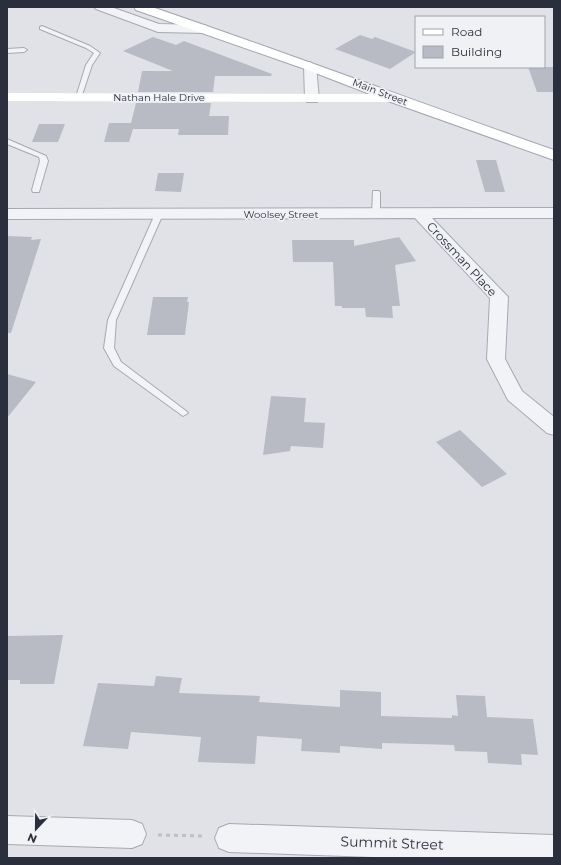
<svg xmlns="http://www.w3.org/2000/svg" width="561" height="865" viewBox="0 0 561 865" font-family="Montserrat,sans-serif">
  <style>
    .building { fill: #b8bbc4 }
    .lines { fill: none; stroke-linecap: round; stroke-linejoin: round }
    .lane-casing { stroke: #a6a9b1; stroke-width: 2 }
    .street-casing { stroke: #a6a9b1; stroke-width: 2 }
    .primary-casing { stroke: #a1a5b2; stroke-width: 2 }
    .path { stroke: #bec0c6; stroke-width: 3; stroke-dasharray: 4 4; stroke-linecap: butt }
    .lane { fill: #f2f3f6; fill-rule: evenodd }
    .street { fill: #f2f3f6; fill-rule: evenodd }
    .secondary { fill: #fff; fill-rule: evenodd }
    .primary { fill: #fff; fill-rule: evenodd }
    .labels { text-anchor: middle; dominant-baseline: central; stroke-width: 3.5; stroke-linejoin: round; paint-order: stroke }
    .far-street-label { font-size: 10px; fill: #2b2f3d; stroke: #eff1f5 }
    .street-label { font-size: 12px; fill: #2b2f3d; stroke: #eff1f5 }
    .near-street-label { font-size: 14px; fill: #2b2f3d; stroke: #eff1f5 }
  </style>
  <rect width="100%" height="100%" fill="#e0e2e7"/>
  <path class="building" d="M 360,35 L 372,39 L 375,37 L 416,52 L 390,69 L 335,49 Z
    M 153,37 L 176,45 L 184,41 L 272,74 L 271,76 L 215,76 L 213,92 L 138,92 L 142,71 L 173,71 L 123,51 Z
    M 528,67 L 554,67 L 554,92 L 537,92 Z
    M 136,103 L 211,103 L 209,116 L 229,116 L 228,135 L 178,135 L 179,129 L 133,129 L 129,142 L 104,142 L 109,123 L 131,123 Z
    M 39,124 L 65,124 L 58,142 L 32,142 Z
    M 476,160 L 496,160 L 505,192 L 485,192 Z
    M 158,173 L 184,173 L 181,192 L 155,191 Z
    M 7,236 L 32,237 L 31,240 L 41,239 L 11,333 L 7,333 Z
    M 399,237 L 416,261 L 395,265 L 400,306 L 392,306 L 393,318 L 366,317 L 365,308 L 342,308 L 342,306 L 335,306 L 333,262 L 293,262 L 292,240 L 354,240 L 354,246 Z
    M 153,297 L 188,297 L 187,302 L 189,302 L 185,335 L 147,335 Z
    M 7,374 L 36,382 L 7,418 Z
    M 271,396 L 306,398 L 304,422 L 325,423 L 323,448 L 291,446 L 290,451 L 263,455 Z
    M 460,430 L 507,474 L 482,487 L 436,442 Z
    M 63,635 L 54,684 L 20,684 L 20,680 L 7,680 L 7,636 Z
    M 156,676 L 182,678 L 179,693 L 260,696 L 259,702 L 340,707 L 340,690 L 381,692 L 381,716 L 452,718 L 452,715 L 458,716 L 456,695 L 485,696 L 487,717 L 533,719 L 538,755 L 521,754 L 522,765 L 488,763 L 487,752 L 455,751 L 454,745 L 382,743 L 382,749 L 340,746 L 340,753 L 301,751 L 302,739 L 257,736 L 255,764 L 198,762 L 201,737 L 131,732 L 128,749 L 83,746 L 98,683 L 154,686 Z"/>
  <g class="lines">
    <g class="lane-casing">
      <path id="lane" d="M 42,26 L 90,46 L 100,53 L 92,65 L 81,98 L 76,97 L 86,65 L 94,53 L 86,48 L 40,29 L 40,27 Z
        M 7,49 L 24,48 L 27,50 L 24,52 L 7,53 Z
        M 7,139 L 46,156 L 48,161 L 39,192 L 33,192 L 32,190 L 40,161 L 39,157 L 7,144 Z
        M 373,191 L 379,191 L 380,193 L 380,214 L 376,216 L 372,214 Z
        M 156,212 L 159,212 L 163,214 L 116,320 L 114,348 L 121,362 L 186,411 L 188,413 L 183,416 L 114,366 L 104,348 L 108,320 Z"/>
    </g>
    <g class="street-casing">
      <path id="street" d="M 94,7 L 111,7 L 159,24 L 205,25 L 211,29 L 205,33 L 158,32 L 96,9 Z
        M 310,62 L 316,66 L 319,99 L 317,102 L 307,102 L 305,99 L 304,66 Z
        M 554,208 L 554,218 L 432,218 L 508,297 L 505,359 L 522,391 L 554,417 L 554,435 L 547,433 L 508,400 L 487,359 L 490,298 L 415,218 L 7,219 L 7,209 Z
        M 7,816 L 132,820 L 142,824 L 146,834 L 142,844 L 132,848 L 7,844 Z
        M 229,824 L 554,835 L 554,858 L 401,858 L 229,852 L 219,848 L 215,838 L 219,828 Z"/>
    </g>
    <g class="primary-casing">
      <path id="primary" d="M 134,7 L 152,7 C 287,53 420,103 554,150 L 554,160 L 388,101 L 305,69 L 136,10 Z"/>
    </g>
    <path class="path" d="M 158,835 L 203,836"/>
    <use href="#lane" class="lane"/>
    <use href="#street" class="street"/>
    <path class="secondary" d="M 7,93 L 393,94 L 398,95 L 400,98 L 398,101 L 393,102 L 7,101 Z"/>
    <use href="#primary" class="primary"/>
  </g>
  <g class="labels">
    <g class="far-street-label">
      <text transform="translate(380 92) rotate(21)">Main Street</text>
      <text x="159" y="97">Nathan Hale Drive</text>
      <text x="281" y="214">Woolsey Street</text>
    </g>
    <g class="street-label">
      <text transform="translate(462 259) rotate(47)">Crossman Place</text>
    </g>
    <g class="near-street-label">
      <text transform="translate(392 843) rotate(2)">Summit Street</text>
    </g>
  </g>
  <rect width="561" height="865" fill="none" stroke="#2b2f3d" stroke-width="16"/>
  <rect x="415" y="16" width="130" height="52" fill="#eff1f5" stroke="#a1a3ab"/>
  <rect x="423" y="29" width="20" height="6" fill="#ffffff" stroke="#a1a3ab"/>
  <text x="451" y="36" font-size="12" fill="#2b2f3d">Road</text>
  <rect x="423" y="46" width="20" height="12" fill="#b8bbc4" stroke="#a1a3ab"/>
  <text x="451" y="56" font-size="12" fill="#2b2f3d">Building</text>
  <g transform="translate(36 829) rotate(202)" stroke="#eff1f5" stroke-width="3" paint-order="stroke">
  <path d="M0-3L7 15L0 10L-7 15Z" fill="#2b2f3d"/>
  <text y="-6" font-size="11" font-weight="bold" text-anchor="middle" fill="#2b2f3d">N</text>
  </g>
</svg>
